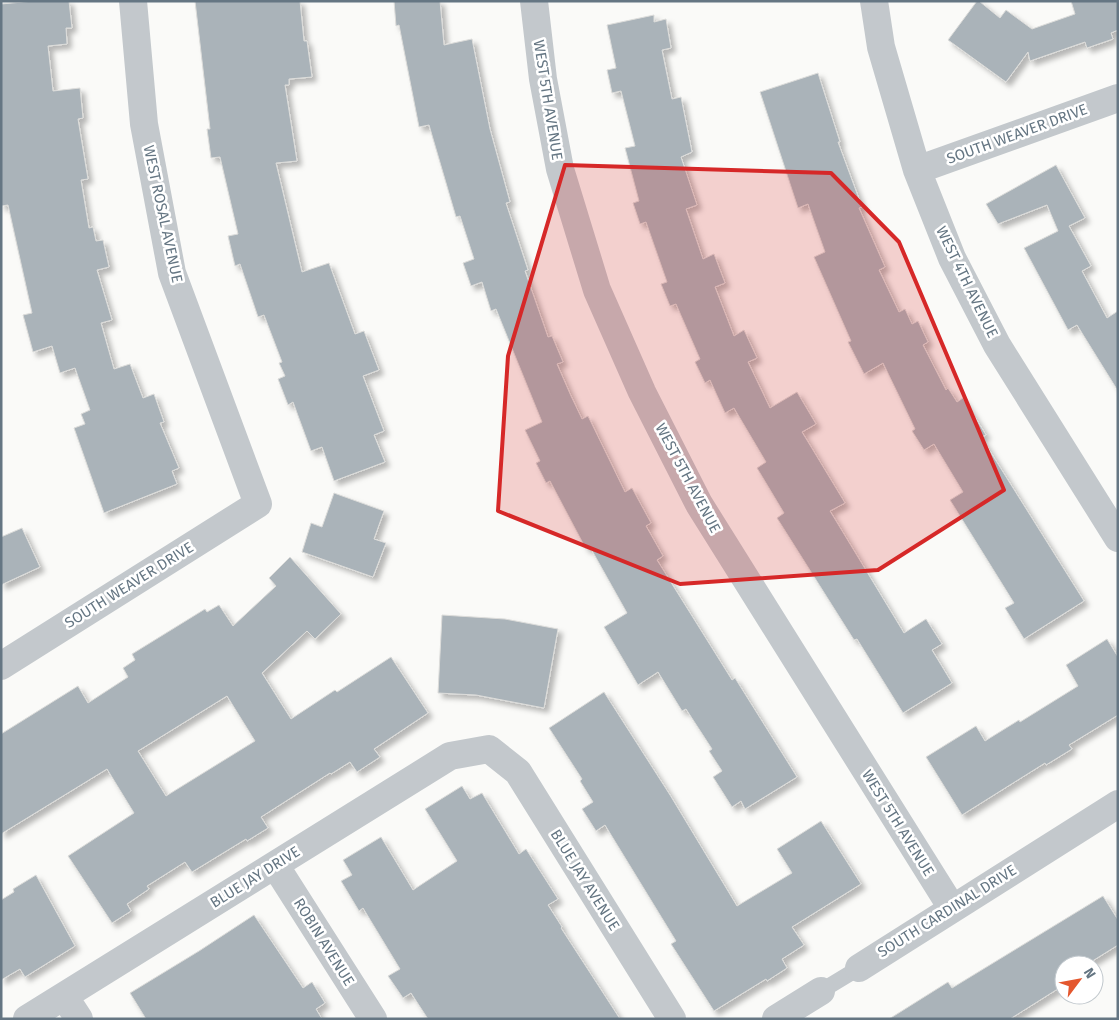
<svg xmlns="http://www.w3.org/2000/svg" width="1119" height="1020" viewBox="0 0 1119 1020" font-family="'Fira Sans',sans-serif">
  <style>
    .building { fill: #aab3b9; stroke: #dcdcda; fill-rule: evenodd; filter: url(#shadow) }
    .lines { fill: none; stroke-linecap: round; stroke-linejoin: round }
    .service { stroke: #c3c8cc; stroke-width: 16 }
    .minor { stroke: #c3c8cc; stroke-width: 28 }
    .marked { fill: #d62828; fill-opacity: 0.2; stroke: #d62828; stroke-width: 4; stroke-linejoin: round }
    .labels { text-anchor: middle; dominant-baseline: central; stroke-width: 5; stroke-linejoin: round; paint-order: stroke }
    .street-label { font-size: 15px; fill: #657683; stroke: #fff }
  </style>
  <defs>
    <filter id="shadow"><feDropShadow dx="4.5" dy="4.5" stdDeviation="2.5" flood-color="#0004"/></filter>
  </defs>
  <rect width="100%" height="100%" fill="#fafaf8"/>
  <path class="building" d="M 34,1 L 69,1 L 72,28 L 66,28 L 67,44 L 48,46 L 53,91 L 80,88 L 83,118 L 78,119 L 88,179 L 81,180 L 89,228 L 93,227 L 96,241 L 103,240 L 109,267 L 97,270 L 112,320 L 101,323 L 114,369 L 130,364 L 143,398 L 154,394 L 164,422 L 160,423 L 179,468 L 172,471 L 177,484 L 104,513 L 74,428 L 85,424 L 81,414 L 90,410 L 75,368 L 60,373 L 52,346 L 33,352 L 23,315 L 32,313 L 8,205 L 1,206 L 1,4 Z
    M 195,1 L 300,1 L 304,41 L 307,41 L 312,77 L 289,79 L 289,85 L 285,85 L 297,161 L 276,163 L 302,272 L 329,263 L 355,334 L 364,331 L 379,370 L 363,376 L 384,431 L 374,435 L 385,462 L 334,481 L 322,447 L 311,451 L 293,402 L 288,405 L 278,379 L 285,376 L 279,363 L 282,362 L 264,315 L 258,317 L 240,264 L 235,266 L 228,236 L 238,234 L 220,157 L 211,158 L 207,129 L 210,129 Z
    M 394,1 L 440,1 L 444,45 L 472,39 L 490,129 L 510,202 L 506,203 L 528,270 L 525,271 L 548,337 L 552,336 L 563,362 L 557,364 L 571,396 L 582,419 L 588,416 L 625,492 L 632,488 L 651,523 L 646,526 L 663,556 L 657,560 L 732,680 L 735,678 L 797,777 L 745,809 L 741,801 L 732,807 L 713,777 L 722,771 L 709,751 L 712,749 L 686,709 L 682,711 L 658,672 L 638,685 L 604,627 L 627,613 L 590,547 L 586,549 L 550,481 L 546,483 L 536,463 L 540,461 L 525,430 L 542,422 L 496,309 L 491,311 L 482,282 L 471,286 L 463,263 L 474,259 L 460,216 L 456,217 L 429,125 L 419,127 L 399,25 L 396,26 Z
    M 977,1 L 979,1 L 1000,18 L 1006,10 L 1032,29 L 1075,14 L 1071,1 L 1118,1 L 1118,30 L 1111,33 L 1113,39 L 1087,48 L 1085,42 L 1030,61 L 1028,52 L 1006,82 L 948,40 Z
    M 654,15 L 654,22 L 666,19 L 671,48 L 662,50 L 672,99 L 681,97 L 692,152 L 681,157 L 697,205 L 686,209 L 703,259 L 714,254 L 725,283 L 715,287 L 734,336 L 744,330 L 757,358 L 748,362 L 770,408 L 797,392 L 816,424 L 802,432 L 845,503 L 830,511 L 904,633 L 926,619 L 942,644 L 932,650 L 952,683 L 903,713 L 857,639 L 854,640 L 777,518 L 784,513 L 757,468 L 766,462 L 734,408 L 725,413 L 710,380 L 705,383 L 695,362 L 700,359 L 676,304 L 670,306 L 661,284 L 667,282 L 646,222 L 640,224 L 633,203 L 639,201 L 625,148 L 635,146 L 621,91 L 612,93 L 607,70 L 616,68 L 607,25 Z
    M 818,73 L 840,142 L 838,142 L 862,207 L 859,208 L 885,267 L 879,270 L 899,312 L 905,309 L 912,324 L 918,321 L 928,342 L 923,345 L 946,390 L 948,388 L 957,402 L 963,398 L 986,435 L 981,437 L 1084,601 L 1024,639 L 1005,608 L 1014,603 L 950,500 L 963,492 L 934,444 L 924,450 L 912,431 L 915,429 L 883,363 L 864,374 L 848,342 L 851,341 L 814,257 L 825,252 L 808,204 L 798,208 L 760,92 Z
    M 1056,165 L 1085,218 L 1069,226 L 1091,266 L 1082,271 L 1107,318 L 1118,311 L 1118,391 L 1077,325 L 1068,330 L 1024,248 L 1058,231 L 1047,205 L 998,224 L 986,204 Z
    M 334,493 L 384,511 L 374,539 L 386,543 L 373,577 L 302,552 L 311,523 L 322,527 Z
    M 22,528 L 40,567 L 1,585 L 1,537 Z
    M 290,557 L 341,614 L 315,639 L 307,631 L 262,673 L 291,719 L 335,690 L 337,692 L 391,657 L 428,713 L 374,749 L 380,757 L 357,772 L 350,762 L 331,774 L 330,773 L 261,817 L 268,828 L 247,841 L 246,839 L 192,872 L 185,862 L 147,886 L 149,889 L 127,904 L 131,911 L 112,923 L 68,856 L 134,813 L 107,769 L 1,834 L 1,734 L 78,686 L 88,703 L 128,677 L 123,668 L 135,660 L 132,654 L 205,609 L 207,612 L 219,605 L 233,626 L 276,586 L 269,578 ZM 227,696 L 255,741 L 166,796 L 138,751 Z
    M 442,615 L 505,619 L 558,629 L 544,708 L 476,695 L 438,693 Z
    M 1107,639 L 1118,657 L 1118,715 L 1069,745 L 1072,749 L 1046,765 L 1045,763 L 962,815 L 926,757 L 976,726 L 985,741 L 1019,720 L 1020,722 L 1078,686 L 1066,665 Z
    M 604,692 L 670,795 L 737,906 L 792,873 L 777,849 L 821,821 L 861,884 L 792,927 L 804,945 L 782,959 L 787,968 L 767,981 L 766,979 L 714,1011 L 671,944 L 676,941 L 605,825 L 596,831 L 582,809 L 593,802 L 580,781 L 582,779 L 549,728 Z
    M 462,786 L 470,799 L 482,793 L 519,854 L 526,849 L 558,899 L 548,905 L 562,927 L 561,928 L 620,1019 L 428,1019 L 411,993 L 403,998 L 388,976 L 400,969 L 363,908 L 359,911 L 341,881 L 352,875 L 343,860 L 381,837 L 413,890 L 457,861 L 425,809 Z
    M 36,875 L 75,946 L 25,977 L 20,969 L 1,980 L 1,900 L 14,892 L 13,889 Z
    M 1103,896 L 1118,920 L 1118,945 L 1086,965 L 1064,965 L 1064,985 L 1010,1019 L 889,1019 L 948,982 L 952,988 Z
    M 254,915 L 303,988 L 312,982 L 325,1003 L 316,1009 L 322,1019 L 146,1019 L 130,993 L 199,951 Z"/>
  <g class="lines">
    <path class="service" d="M 821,991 L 859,968"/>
    <path class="minor" d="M 534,1 L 543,79 L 560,169 L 597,290 L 642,392 L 699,504 L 952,908
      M 874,1 L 881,47 L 917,170 L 952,258 L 997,345 L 1118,538
      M 917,170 L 1118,98
      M 1,666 L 258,504 L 172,273 L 144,124 L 133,1
      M 275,865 L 373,1019
      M 859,968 L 1118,804
      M 64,996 L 79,1019
      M 27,1019 L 450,756 L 489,749 L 518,772 L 672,1019
      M 776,1019 L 821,991"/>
  </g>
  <path class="marked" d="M 565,165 L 831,173 L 899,242 L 1004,490 L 878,570 L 680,584 L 498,511 L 508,356 Z"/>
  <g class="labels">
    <g class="street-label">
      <text transform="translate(548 100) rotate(81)">WEST 5TH AVENUE</text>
      <text transform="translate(1017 134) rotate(-20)">SOUTH WEAVER DRIVE</text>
      <text transform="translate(163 214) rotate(78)">WEST ROSAL AVENUE</text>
      <text transform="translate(967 282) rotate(64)">WEST 4TH AVENUE</text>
      <text transform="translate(688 478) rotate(62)">WEST 5TH AVENUE</text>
      <text transform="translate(129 585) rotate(-32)">SOUTH WEAVER DRIVE</text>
      <text transform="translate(898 823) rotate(58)">WEST 5TH AVENUE</text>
      <text transform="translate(255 877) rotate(-32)">BLUE JAY DRIVE</text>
      <text transform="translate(585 880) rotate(58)">BLUE JAY AVENUE</text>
      <text transform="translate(947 911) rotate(-32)">SOUTH CARDINAL DRIVE</text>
      <text transform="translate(324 942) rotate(58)">ROBIN AVENUE</text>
    </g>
  </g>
  <rect width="1119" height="1020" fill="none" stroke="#657683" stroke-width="5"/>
  <g transform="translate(1079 980) rotate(58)"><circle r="24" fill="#ffffff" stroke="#c1c8cd"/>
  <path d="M0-4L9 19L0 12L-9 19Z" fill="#e4572e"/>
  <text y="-8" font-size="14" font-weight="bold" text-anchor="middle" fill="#657683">N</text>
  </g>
</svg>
